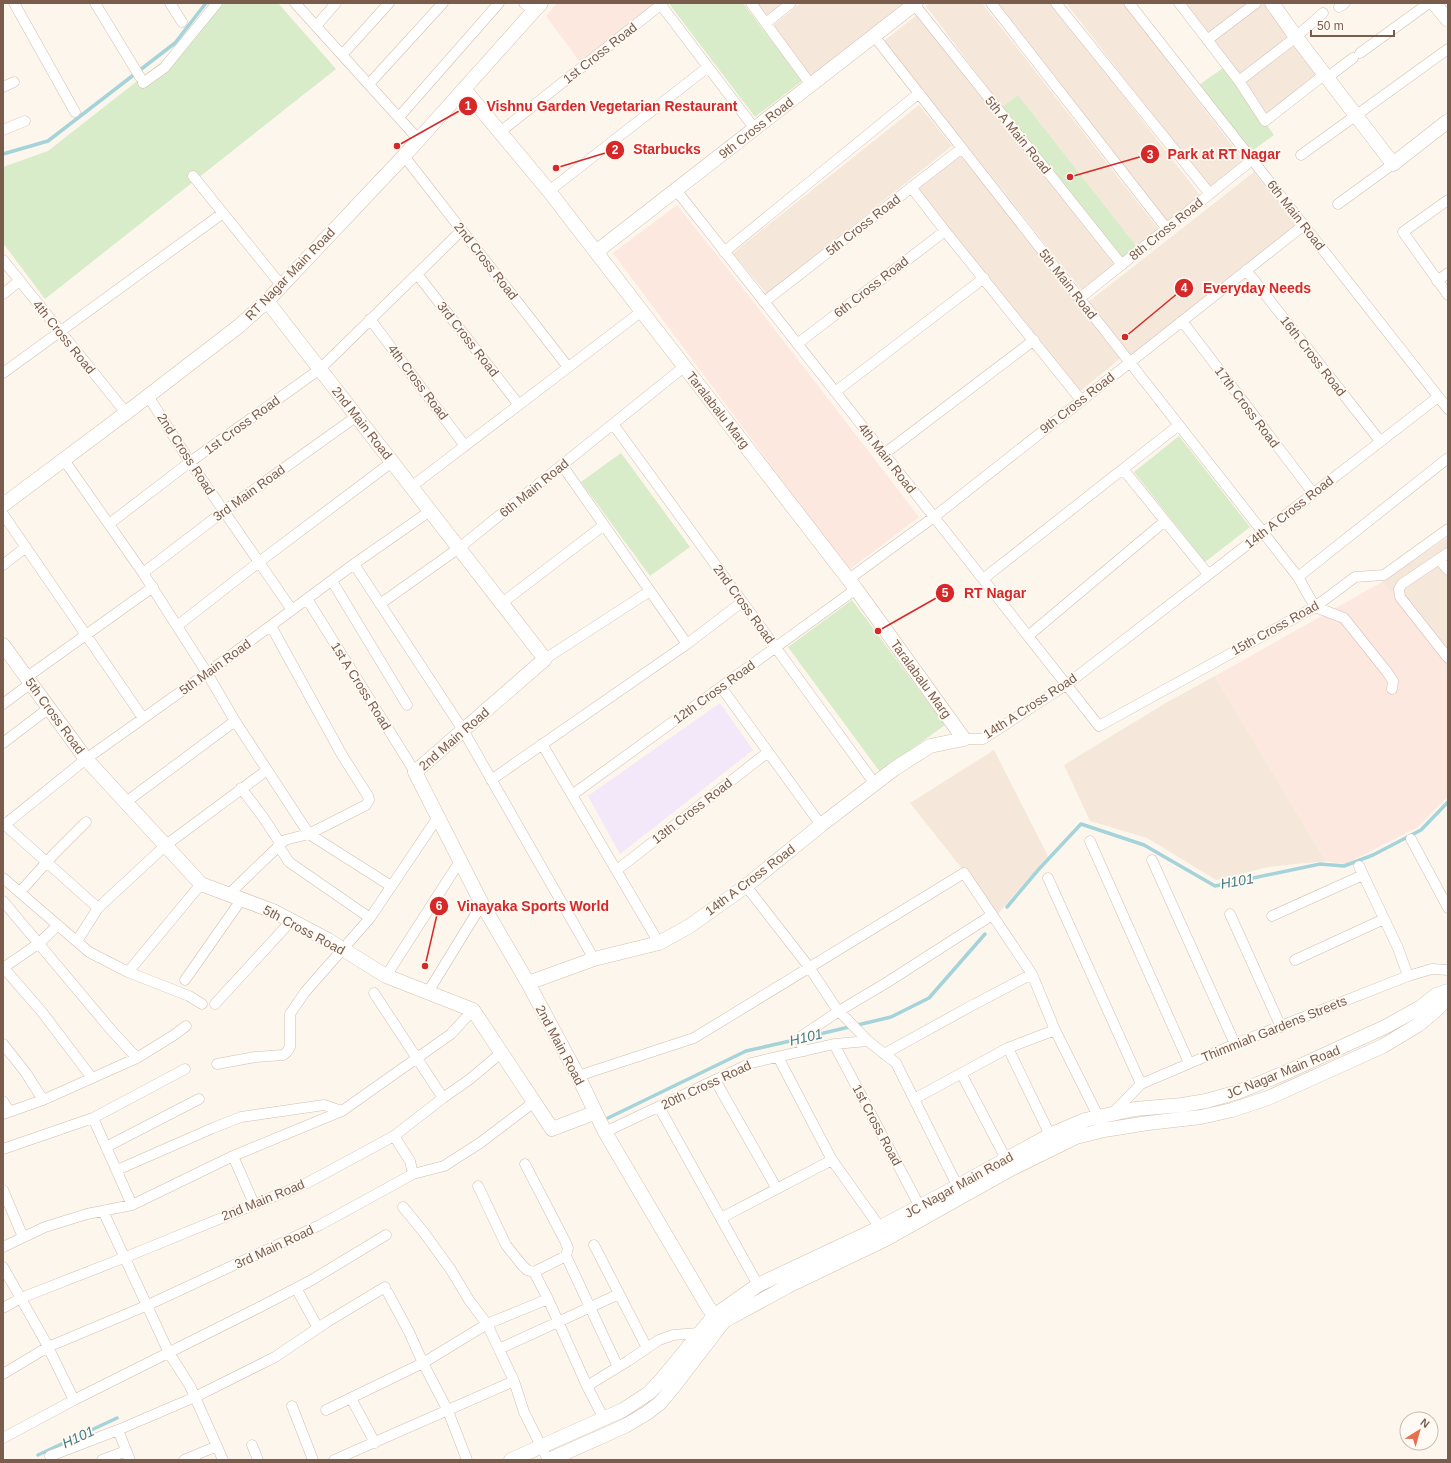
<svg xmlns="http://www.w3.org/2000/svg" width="1451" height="1463" viewBox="0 0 1451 1463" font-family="Arial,sans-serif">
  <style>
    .residential { fill: #f5e8da }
    .commercial { fill: #fde8e0 }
    .education { fill: #f3e8fa }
    .green { fill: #d8ecc9 }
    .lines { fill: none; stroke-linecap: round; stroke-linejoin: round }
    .stream { stroke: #a5d3da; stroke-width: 3.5 }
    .street-casing { stroke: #d1beb0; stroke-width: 11 }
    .secondary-casing { stroke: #d6c0b0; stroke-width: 15 }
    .street { stroke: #fff; stroke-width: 10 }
    .secondary { stroke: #fff; stroke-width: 14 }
    .labels { text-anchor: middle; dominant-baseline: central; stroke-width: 3.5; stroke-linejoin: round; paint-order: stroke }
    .street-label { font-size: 13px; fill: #7a5c4d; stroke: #fffaf3 }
    .water-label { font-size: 14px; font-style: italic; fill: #437c86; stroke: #fffaf3 }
    .leader { fill: none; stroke: #d62828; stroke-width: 1.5 }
    .callout-dot { fill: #d62828; stroke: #fffaf3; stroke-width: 1.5 }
    .mark-label { font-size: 12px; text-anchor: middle; font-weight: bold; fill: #fff }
    .callout-label { font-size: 14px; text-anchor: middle; font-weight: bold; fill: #d62828; stroke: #fffaf3; stroke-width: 3.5; stroke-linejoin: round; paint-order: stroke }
  </style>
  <rect width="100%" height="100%" fill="#fdf6ec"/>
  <path class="residential" d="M 756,3 L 783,3 L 766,16 Z
    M 801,3 L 909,3 L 811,80 L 771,27 Z
    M 930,3 L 982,3 L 1160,231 L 1138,248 L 1018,95 L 1002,107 L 926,6 Z
    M 996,3 L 1052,3 L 1202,198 L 1168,225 Z
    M 1066,3 L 1123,3 L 1244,161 L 1209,188 Z
    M 1184,3 L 1253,3 L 1209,36 Z
    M 1260,3 L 1267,3 L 1293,38 L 1239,79 L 1210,40 Z
    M 918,14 L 1116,267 L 1084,293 L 884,41 Z
    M 1294,40 L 1322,76 L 1267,118 L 1239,82 Z
    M 919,105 L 952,146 L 767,294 L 733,253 Z
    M 959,154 L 1122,357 L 1078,393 L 915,189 Z
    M 1254,172 L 1298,228 L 1132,359 L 1087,303 Z
    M 1448,537 L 1448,662 L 1382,582 Z
    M 1215,676 L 1326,861 L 1268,867 L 1216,880 L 1147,838 L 1090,821 L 1064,765 L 1164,704 Z
    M 994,750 L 1048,856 L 998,914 L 910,803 Z"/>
  <path class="commercial" d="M 557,3 L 657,3 L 580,62 L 546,16 Z
    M 677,205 L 742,287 L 919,517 L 849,570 L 613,253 Z
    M 1382,582 L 1448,662 L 1448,796 L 1418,827 L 1345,864 L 1326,861 L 1215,676 Z"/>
  <path class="education" d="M 720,703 L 753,750 L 620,854 L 588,796 Z"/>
  <path class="green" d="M 217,3 L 278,3 L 336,69 L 45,299 L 3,243 L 3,167 L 48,151 L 178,49 Z
    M 672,3 L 743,3 L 802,81 L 755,117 L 670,5 Z
    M 1226,66 L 1274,135 L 1248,154 L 1196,87 Z
    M 1018,95 L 1138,248 L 1123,260 L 1002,107 Z
    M 1179,436 L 1250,527 L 1205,562 L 1134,472 Z
    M 621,453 L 690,547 L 650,576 L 581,482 Z
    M 852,600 L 945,725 L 880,772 L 788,647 Z"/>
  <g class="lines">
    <path class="stream" d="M 3,154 L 48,141 L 175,43 L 206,3
      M 1007,907 L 1039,869 L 1081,824 L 1144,845 L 1215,886 L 1320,864 L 1344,866 L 1373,855 L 1421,830 L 1448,802
      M 807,1037 L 891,1017 L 929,998 L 985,934
      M 608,1118 L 746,1051 L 799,1039
      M 38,1455 L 117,1418"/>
    <g class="street-casing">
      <path id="street" d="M 14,3 L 75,112
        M 95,3 L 140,77
        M 170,3 L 182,22
        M 295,3 L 419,140
        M 524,3 L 534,11
        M 751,3 L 811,85
        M 991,3 L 1167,229
        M 1056,3 L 1210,194
        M 1129,3 L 1448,409
        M 1179,3 L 1239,81 L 1265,121 L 1325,74
        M 914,4 L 1122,265
        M 661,5 L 755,129
        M 1339,7 L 1345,3
        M 766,23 L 791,3
        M 316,26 L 336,3
        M 874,36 L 1298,577 L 1315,607 L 1344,618 L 1387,672 L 1393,681 L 1392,689
        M 1207,40 L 1256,3
        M 1360,53 L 1429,3
        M 342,55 L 389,3
        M 1328,77 L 1353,58
        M 1239,81 L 1296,37 L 1323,13
        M 143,83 L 164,68 L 217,3
        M 369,84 L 443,3
        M 3,87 L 14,82
        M 399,117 L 499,3
        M 3,130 L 25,121
        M 500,132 L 663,3
        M 1301,155 L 1448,49
        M 404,156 L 568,367
        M 193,176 L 281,285
        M 911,187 L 945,231 L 1081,400
        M 676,190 L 1099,726 L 1315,607 L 1355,577 L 1384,575 L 1448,529
        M 549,191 L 708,67
        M 1448,200 L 1403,232 L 1448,295
        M 1338,204 L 1393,164
        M 724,252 L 919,93
        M 3,260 L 126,413
        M 1246,270 L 1380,441
        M 417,274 L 519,405
        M 1437,281 L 1448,273
        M 3,294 L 19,281
        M 1080,298 L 1252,160
        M 764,302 L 962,148
        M 370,319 L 465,446
        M 1182,321 L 1313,493
        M 797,344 L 945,231
        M 3,373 L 223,213
        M 835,392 L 984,278
        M 148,396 L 190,462 L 292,610
        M 613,424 L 875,784
        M 884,454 L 1034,340
        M 64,460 L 143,573 L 207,673 L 235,721 L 309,834 L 391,886
        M 562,465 L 687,644
        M 1123,469 L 1208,574
        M 411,487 L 642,311
        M 3,514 L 143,718
        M 109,524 L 190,462 L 320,369 L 462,230
        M 1448,553 L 1439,559 L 1448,570
        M 1439,559 L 1402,584 L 1399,589 L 1400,597 L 1448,658
        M 354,564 L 463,730 L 594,959
        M 3,565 L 26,547
        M 143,573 L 224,511 L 357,416
        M 1298,577 L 1448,458
        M 849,579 L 934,517 L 1304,225
        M 983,579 L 1179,425
        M 332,581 L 407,705
        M 307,599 L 415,772
        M 502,603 L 604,525
        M 380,604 L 459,548 L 685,366
        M 177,626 L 259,562 L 392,462
        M 1028,636 L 1165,521
        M 545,659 L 650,591
        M 27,677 L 153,587
        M 721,687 L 821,825
        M 3,704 L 31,683
        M 964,739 L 983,739 L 1066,685 L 1438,397
        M 3,743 L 49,708
        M 542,744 L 659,943
        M 491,780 L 687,644 L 742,602
        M 241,788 L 263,817 L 280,843 L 280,848 L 289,862 L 370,918 L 438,817
        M 572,795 L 856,589
        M 126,802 L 235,721
        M 5,825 L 98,908
        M 3,826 L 86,759 L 207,673 L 354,564 L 430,511
        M 1411,839 L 1448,908
        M 1090,841 L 1189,1063
        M 1152,860 L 1235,1044
        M 1359,866 L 1398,948 L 1408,976
        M 617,870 L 768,752
        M 3,878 L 89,952 L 128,972 L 189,996 L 202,1004
        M 1048,878 L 1141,1084
        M 746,886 L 809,967 L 836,1008 L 868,1041
        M 20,892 L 54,854 L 86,822
        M 228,895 L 285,840 L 309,834 L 366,805 L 369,800 L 368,796 L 342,755 L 271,626
        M 3,901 L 112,1031 L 137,1058
        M 1230,914 L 1281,1027
        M 1272,916 L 1363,875
        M 77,941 L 98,908 L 166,845 L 267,770
        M 1295,960 L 1384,919
        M 3,967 L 42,1012 L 92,1078
        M 3,968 L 38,944 L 58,925
        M 128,972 L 201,884
        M 386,976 L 460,861
        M 185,980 L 241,900
        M 428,992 L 482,904
        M 374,993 L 443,1098
        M 215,1004 L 291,921
        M 3,1044 L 26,1073 L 43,1100
        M 834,1044 L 920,1207
        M 1008,1048 L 1050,1135
        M 804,1051 L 799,1038 L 839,1011 L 886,983 L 992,915
        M 884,1054 L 971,1006 L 1032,974
        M 778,1057 L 832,1160 L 884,1233
        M 217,1064 L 255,1057 L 283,1055 L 287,1052 L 290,1047 L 290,1014 L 305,992 L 370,918
        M 961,1073 L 1006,1159
        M 578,1076 L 694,1038 L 964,873 L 1032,974 L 1055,1030 L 1101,1122
        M 715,1080 L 777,1189
        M 914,1099 L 1008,1048 L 1055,1030
        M 3,1101 L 9,1111
        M 659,1107 L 758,1285
        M 3,1114 L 43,1100 L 137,1058 L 174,1035 L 186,1026
        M 1112,1114 L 1141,1084 L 1235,1044 L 1408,976 L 1432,969 L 1448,970
        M 93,1118 L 185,1069
        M 605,1132 L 751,1063 L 834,1044 L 868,1041 L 896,1063 L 960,1191
        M 394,1136 L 410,1161 L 413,1174
        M 106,1147 L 199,1099
        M 3,1149 L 93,1118 L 132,1205
        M 233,1156 L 254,1204
        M 525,1164 L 565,1241 L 568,1248 L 566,1256 L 618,1367
        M 117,1170 L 213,1128 L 241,1117 L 324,1105 L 342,1111
        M 478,1186 L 506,1245 L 522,1265 L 527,1270 L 534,1272 L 548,1299 L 587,1386 L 604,1419
        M 3,1190 L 23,1237
        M 403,1207 L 425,1234 L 451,1270 L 469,1300 L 487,1324 L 514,1381 L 524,1412 L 548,1460
        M 103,1211 L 169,1353 L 190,1386 L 223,1460
        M 721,1218 L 832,1160
        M 594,1245 L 647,1348
        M 3,1247 L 45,1227 L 87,1214 L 132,1205 L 233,1156 L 342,1111 L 451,1034 L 473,1010
        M 3,1267 L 45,1341 L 74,1400 L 3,1438
        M 534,1272 L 566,1256
        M 296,1288 L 318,1328
        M 388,1293 L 409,1332 L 423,1363 L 448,1411 L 467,1460
        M 3,1308 L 21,1298 L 126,1257 L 307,1183 L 394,1136 L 443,1098 L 470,1079 L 501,1053
        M 499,1349 L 619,1294
        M 3,1374 L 48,1347 L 148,1305 L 320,1225 L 413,1174 L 444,1166 L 480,1143 L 534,1102
        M 587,1386 L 628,1361 L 659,1340 L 673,1335 L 699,1333 L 702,1335
        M 351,1398 L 375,1443
        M 74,1400 L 258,1308 L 310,1281 L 386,1235
        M 292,1406 L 313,1460
        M 326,1410 L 423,1363 L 487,1324 L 548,1299
        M 252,1445 L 258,1460
        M 50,1456 L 118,1430
        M 102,1460 L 126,1451
        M 130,1460 L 118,1430 L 195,1397 L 275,1357 L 327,1322 L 385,1287
        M 184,1460 L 217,1446
        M 334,1460 L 514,1381"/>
    </g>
    <g class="secondary-casing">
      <path id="secondary" d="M 1272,3 L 1296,37 L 1393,164 L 1448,121
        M 1434,3 L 1448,20
        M 464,89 L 549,191 L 856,589 L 964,739 L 930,746 L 894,769 L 821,825 L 746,886 L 688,927 L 659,943 L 594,959 L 528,983
        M 596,252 L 916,3
        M 267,301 L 545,659 L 415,772 L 482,904 L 528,983 L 578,1076 L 605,1132 L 708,1307 L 721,1324
        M 3,505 L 126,413 L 239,326 L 267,301 L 404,156 L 541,3
        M 3,645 L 86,759 L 201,884 L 273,911 L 328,940 L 386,976 L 473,1010 L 552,1129 L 594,1113
        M 511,1460 L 623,1410 L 649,1393 L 663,1378 L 714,1316 L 758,1285 L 881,1227 L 958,1186 L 1050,1135 L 1085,1120 L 1112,1114 L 1135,1109 L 1182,1105 L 1206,1101 L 1238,1092 L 1289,1071 L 1387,1026 L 1421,1007 L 1436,995 L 1448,991
        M 549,1460 L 625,1426 L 647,1413 L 660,1403 L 674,1386 L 724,1321 L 788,1286 L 886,1239 L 1011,1169 L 1076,1137 L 1104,1130 L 1148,1123 L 1201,1117 L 1232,1110 L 1268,1098 L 1383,1046 L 1418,1025 L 1434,1012 L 1445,1001 L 1448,994"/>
    </g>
    <use href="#street" class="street"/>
    <use href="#secondary" class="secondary"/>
  </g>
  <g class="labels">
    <g class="street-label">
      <text transform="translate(600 53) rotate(-38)">1st Cross Road</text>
      <text transform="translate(756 128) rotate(-38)">9th Cross Road</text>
      <text transform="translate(1018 135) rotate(51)">5th A Main Road</text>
      <text transform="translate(1296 215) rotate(52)">6th Main Road</text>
      <text transform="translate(863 225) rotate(-38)">5th Cross Road</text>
      <text transform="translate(1166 229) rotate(-39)">8th Cross Road</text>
      <text transform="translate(486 261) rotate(52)">2nd Cross Road</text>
      <text transform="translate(290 274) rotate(-46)">RT Nagar Main Road</text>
      <text transform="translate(1068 284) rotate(52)">5th Main Road</text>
      <text transform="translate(871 287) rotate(-38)">6th Cross Road</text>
      <text transform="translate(64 337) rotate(51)">4th Cross Road</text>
      <text transform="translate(468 339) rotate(52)">3rd Cross Road</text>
      <text transform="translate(1313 356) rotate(52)">16th Cross Road</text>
      <text transform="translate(418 382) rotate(53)">4th Cross Road</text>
      <text transform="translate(1077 403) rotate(-38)">9th Cross Road</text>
      <text transform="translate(1247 407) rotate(53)">17th Cross Road</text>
      <text transform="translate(718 410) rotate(52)">Taralabalu Marg</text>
      <text transform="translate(362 423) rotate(52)">2nd Main Road</text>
      <text transform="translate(242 425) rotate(-36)">1st Cross Road</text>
      <text transform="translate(186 454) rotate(57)">2nd Cross Road</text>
      <text transform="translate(887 458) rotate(52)">4th Main Road</text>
      <text transform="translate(534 488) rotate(-39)">6th Main Road</text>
      <text transform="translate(249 493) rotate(-36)">3rd Main Road</text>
      <text transform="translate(1289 512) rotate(-38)">14th A Cross Road</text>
      <text transform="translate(744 604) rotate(54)">2nd Cross Road</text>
      <text transform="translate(1275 628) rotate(-29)">15th Cross Road</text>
      <text transform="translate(215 667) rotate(-36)">5th Main Road</text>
      <text transform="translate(921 679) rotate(54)">Taralabalu Marg</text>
      <text transform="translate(361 686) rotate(58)">1st A Cross Road</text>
      <text transform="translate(714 692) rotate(-36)">12th Cross Road</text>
      <text transform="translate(1030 706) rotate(-33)">14th A Cross Road</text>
      <text transform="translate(55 716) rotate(54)">5th Cross Road</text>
      <text transform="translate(454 739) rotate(-41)">2nd Main Road</text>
      <text transform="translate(692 811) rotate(-38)">13th Cross Road</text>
      <text transform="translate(750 880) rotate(-37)">14th A Cross Road</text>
      <text transform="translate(304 930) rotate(28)">5th Cross Road</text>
      <text transform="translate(1274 1029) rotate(-22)">Thimmiah Gardens Streets</text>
      <text transform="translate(560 1045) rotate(62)">2nd Main Road</text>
      <text transform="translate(1283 1072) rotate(-22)">JC Nagar Main Road</text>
      <text transform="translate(706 1085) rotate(-25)">20th Cross Road</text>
      <text transform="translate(877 1125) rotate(62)">1st Cross Road</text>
      <text transform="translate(959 1185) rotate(-29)">JC Nagar Main Road</text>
      <text transform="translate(263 1200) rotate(-22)">2nd Main Road</text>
      <text transform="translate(274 1247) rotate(-25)">3rd Main Road</text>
    </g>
    <g class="water-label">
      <text transform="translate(1237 881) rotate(-10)">H101</text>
      <text transform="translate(806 1037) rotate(-13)">H101</text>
      <text transform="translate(78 1437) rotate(-25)">H101</text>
    </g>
  </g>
  <path class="leader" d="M397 146L468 106M556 168L615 150M1070 177L1150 154M1125 337L1184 288M878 631L945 593M425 966L439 906"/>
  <g class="callout-dot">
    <circle cx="397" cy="146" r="4"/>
    <circle cx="556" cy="168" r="4"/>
    <circle cx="1070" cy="177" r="4"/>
    <circle cx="1125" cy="337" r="4"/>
    <circle cx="878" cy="631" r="4"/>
    <circle cx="425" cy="966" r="4"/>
    <circle cx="468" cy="106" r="10"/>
    <circle cx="615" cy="150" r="10"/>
    <circle cx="1150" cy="154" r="10"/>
    <circle cx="1184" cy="288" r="10"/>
    <circle cx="945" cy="593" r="10"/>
    <circle cx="439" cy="906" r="10"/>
  </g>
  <g class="mark-label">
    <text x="468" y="110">1</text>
    <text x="615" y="154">2</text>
    <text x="1150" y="159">3</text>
    <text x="1184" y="292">4</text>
    <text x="945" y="597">5</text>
    <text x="439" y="910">6</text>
  </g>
  <g class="callout-label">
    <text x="612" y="111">Vishnu Garden Vegetarian Restaurant</text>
    <text x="667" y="154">Starbucks</text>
    <text x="1224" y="159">Park at RT Nagar</text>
    <text x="1257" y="293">Everyday Needs</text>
    <text x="995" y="598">RT Nagar</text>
    <text x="533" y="911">Vinayaka Sports World</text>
  </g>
  <rect width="1451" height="1463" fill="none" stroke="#7a5c4d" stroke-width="8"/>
  <g transform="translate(1419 1431) rotate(37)"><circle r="19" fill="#fffaf3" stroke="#cabbb1"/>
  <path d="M0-3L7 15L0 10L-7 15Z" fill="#e76f51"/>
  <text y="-6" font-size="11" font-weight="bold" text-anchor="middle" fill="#7a5c4d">N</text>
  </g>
  <path d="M1311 30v6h83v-6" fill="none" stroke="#7a5c4d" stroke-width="2"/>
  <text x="1317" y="30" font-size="12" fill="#7a5c4d" stroke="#fffaf3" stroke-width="3" paint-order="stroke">50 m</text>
</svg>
